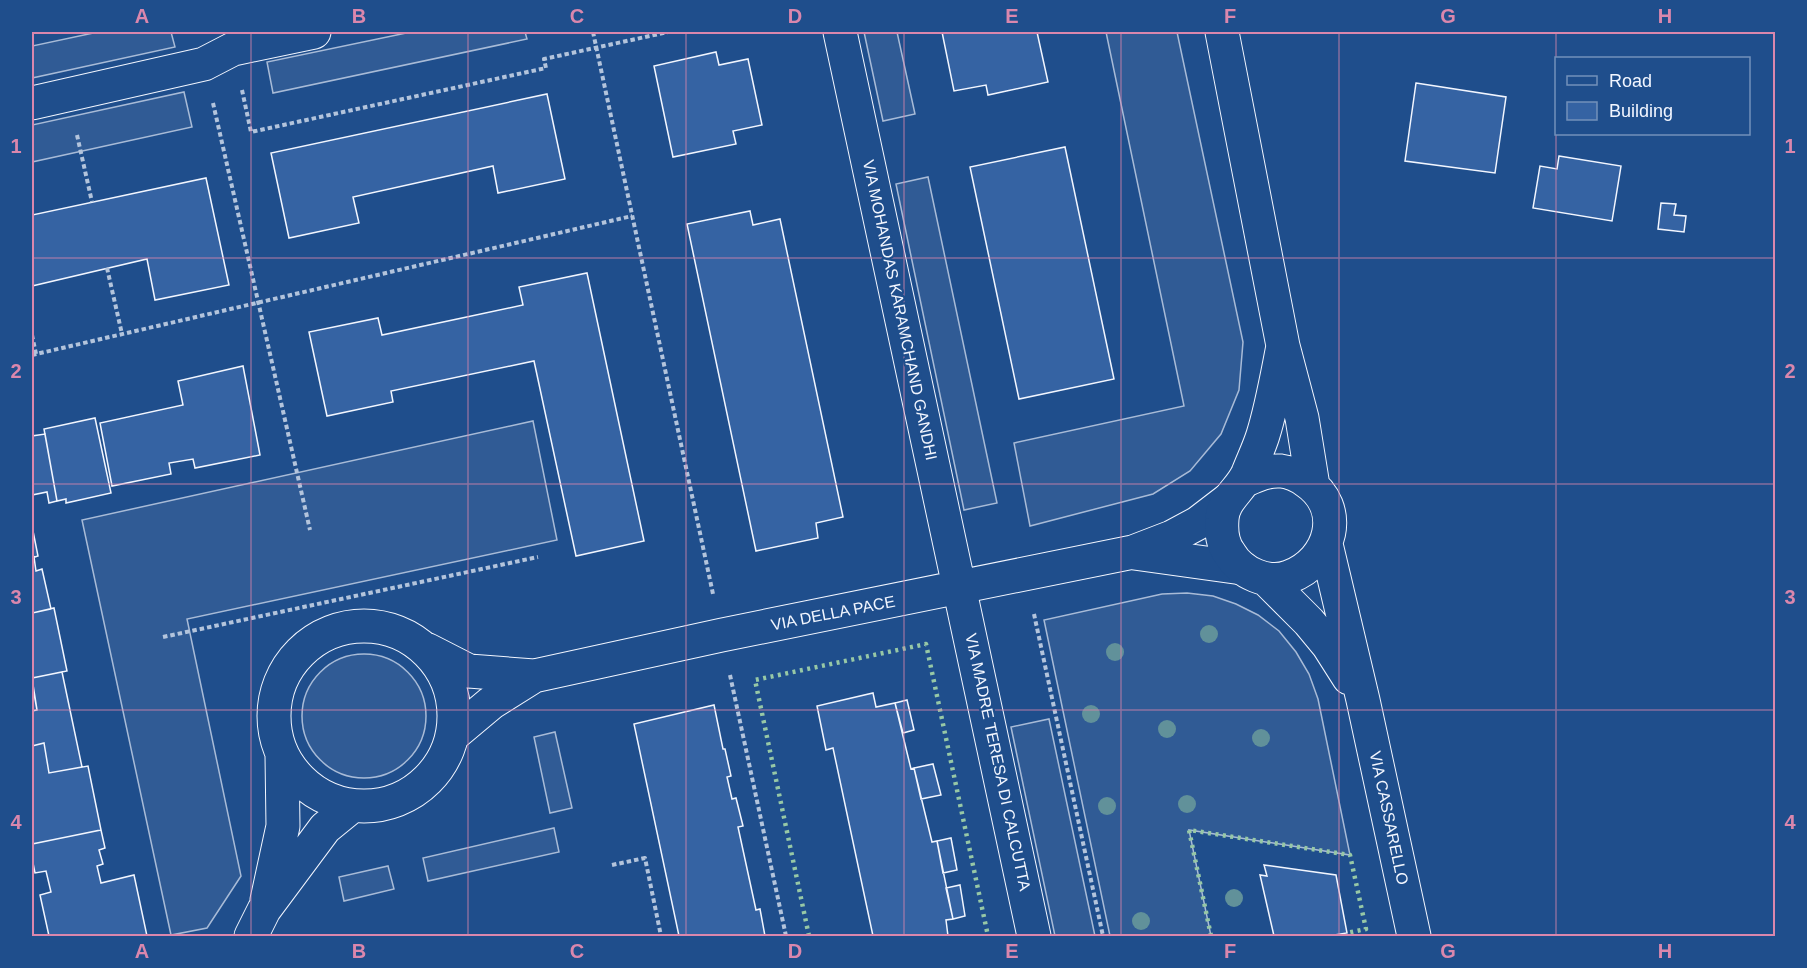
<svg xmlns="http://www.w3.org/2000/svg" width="1807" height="968" viewBox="0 0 1807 968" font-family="Helvetica,sans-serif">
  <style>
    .built { fill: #305b95; stroke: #a8bbd7; stroke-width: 1.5 }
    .building { fill: #3563a3; stroke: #f2f6ff; stroke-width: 1.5 }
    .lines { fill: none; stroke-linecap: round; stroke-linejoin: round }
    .street-casing { stroke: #f2f6ff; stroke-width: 35 }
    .secondary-casing { stroke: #f2f6ff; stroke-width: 35 }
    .path { stroke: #b3c4dc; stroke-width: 4; stroke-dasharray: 4.5 3; stroke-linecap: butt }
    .street { stroke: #1f4e8c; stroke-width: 33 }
    .secondary { stroke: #1f4e8c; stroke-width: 33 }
    .hedge { stroke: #97c8a6; stroke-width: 4.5; stroke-dasharray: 3 4.5; stroke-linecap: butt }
    .tree { fill: #61919a }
    .grid { fill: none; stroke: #da87ad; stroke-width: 1.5; stroke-opacity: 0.55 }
    .labels { text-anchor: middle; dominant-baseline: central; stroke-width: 4.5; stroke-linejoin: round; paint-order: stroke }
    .street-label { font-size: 16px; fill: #f2f6ff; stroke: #1f4e8c }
    .neatline { fill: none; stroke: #da87ad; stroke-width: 2 }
    .grid-label { font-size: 20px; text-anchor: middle; font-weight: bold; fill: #da87ad }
  </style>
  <rect width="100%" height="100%" fill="#1f4e8c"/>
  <path class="built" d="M 98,32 L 171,32 L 175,47 L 32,78 L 32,46 Z
    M 411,32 L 525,32 L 527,39 L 273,93 L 267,62 Z
    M 864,32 L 897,32 L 915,114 L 883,121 Z
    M 1106,32 L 1177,32 L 1243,342 L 1239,390 L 1221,434 L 1190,471 L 1153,494 L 1030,526 L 1014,443 L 1184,406 Z
    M 184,92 L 192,127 L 32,162 L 32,125 Z
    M 928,177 L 997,503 L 964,510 L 896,184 Z
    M 533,421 L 557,540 L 187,619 L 241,876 L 207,928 L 171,935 L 82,520 Z
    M 1187,593 L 1213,596 L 1236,604 L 1258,615 L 1279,631 L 1296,652 L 1309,674 L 1318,699 L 1350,855 L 1189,830 L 1211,936 L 1110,936 L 1044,620 L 1162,594 Z
    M302 716a62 62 0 1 1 124 0a62 62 0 1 1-124 0Z
    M 1049,719 L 1095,936 L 1055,936 L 1011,727 Z
    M 555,732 L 572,808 L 550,813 L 534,737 Z
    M 554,828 L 559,852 L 428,881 L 423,858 Z
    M 388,866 L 394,889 L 344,901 L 339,877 Z"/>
  <path class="building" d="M 942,32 L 1037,32 L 1048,82 L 988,95 L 986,85 L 954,91 Z
    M 716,52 L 719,65 L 748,59 L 762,125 L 733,131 L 736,144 L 673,157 L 654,66 Z
    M 1416,83 L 1506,97 L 1495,173 L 1405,161 Z
    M 547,94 L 565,179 L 498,193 L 493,166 L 353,197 L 359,223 L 289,238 L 271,153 Z
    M 1065,147 L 1114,379 L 1019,399 L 970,167 Z
    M 1559,156 L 1621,166 L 1612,221 L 1533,208 L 1540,166 L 1557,169 Z
    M 206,178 L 229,285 L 155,300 L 147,259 L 32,286 L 32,215 Z
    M 1661,203 L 1676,204 L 1674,215 L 1686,216 L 1684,232 L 1658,229 Z
    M 750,211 L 753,225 L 780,219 L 843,517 L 816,523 L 818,538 L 756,551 L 687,224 Z
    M 587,273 L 644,541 L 576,556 L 534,361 L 391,391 L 393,402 L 327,416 L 309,332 L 378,318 L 382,335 L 523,305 L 519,287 Z
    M 243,366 L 260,455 L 195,468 L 193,459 L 169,463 L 171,474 L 112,486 L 100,423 L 183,405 L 178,381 Z
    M 95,418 L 111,493 L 66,503 L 66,499 L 57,501 L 44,429 Z
    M 45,434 L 57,501 L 49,503 L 47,492 L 32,495 L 32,436 Z
    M 32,526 L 38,556 L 32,558 Z
    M 34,557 L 36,571 L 42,569 L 51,609 L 32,613 L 32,558 Z
    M 54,608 L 67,671 L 32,678 L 32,613 Z
    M 62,672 L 82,767 L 49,773 L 44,743 L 32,746 L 32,711 L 37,710 L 32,678 Z
    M 32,682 L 37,710 L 32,711 Z
    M 873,693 L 876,707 L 895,703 L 911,769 L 914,768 L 932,842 L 937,841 L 953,919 L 946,920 L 948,936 L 873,936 L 833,748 L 826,750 L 817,706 Z
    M 907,700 L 914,730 L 903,733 L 895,703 Z
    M 714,705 L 723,749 L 725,749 L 731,776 L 727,777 L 732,799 L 736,798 L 743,826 L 738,827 L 756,910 L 760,909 L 765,936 L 679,936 L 634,724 Z
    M 44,743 L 49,773 L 88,766 L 101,830 L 32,844 L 32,746 Z
    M 933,764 L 941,795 L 921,799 L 914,768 Z
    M 101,830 L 105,848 L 99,850 L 103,864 L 97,866 L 101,883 L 134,875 L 147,936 L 49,936 L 40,895 L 51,892 L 46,871 L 35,873 L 33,863 L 32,863 L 32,844 Z
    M 951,838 L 957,870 L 943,873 L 937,841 Z
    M 1264,865 L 1336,875 L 1347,933 L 1328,936 L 1274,936 L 1260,875 L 1267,876 Z
    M 960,885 L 965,916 L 953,919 L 946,888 Z"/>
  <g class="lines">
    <g class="street-casing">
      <path id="street" d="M 840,32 L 1034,936
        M 32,103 L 204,64 L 233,49 L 314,32
        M 1134,553 L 1242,568
        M274 716a90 90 0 1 1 180 0a90 90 0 1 1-180 0Z
        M 428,650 L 469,671 L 534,676 L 491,703 L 454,734
        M 534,676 L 722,635 L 1133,552 L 1172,537 L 1198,523 L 1228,500
        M 267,900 L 283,826 L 282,756
        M 251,936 L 264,910 L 325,828 L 352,806"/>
    </g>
    <g class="secondary-casing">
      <path id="secondary" d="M 1222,32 L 1283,346 L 1302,418 L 1313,486
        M 1246,480 C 1257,475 1268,470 1281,471 C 1289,472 1299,476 1306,481 C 1346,508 1332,561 1289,577 C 1268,585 1241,573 1230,554 C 1223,545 1221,531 1222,519 C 1223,499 1241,490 1248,473 C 1253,460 1259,448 1263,435 C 1272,406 1277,376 1283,346
        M 1326,544 L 1363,700 L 1414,936
        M 1266,579 L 1309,622 L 1328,645 L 1349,678"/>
    </g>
    <path class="path" d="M 593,32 L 713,594
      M 242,90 L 251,132 L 546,68 L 544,59 L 668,32
      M 213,103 L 310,530
      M 77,135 L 92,202
      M 107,268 L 122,334
      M 32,335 L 36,354
      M 32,355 L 632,216
      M 1034,614 L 1103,936
      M 163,637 L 538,557
      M 730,675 L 786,936
      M 612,865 L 645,858 L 661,936"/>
    <use href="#street" class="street"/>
    <use href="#secondary" class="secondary"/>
    <path class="hedge" d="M 809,936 L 755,680 L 926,644 L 988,936
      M 1211,936 L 1189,830 L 1350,855 L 1366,929 L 1347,933"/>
  </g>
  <g class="tree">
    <circle cx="1209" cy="634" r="9"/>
    <circle cx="1115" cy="652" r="9"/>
    <circle cx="1091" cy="714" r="9"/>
    <circle cx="1167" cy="729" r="9"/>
    <circle cx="1261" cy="738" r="9"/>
    <circle cx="1187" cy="804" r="9"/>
    <circle cx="1107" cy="806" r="9"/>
    <circle cx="1234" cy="898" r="9"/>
    <circle cx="1141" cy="921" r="9"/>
  </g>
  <path class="grid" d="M 251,32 L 251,936M 468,32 L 468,936M 686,32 L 686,936M 904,32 L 904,936M 1121,32 L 1121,936M 1339,32 L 1339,936M 1556,32 L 1556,936M 32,258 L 1776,258M 32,484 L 1776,484M 32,710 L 1776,710"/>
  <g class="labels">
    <g class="street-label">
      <text transform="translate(900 310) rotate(78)">VIA MOHANDAS KARAMCHAND GANDHI</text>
      <text transform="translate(833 613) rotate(-11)">VIA DELLA PACE</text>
      <text transform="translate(998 762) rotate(78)">VIA MADRE TERESA DI CALCUTTA</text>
      <text transform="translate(1389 818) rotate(78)">VIA CASSARELLO</text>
    </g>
  </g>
  <rect width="1807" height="968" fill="none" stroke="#1f4e8c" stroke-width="66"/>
  <rect x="1555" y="57" width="195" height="78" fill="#1f4e8c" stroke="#7391ba" stroke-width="1.5"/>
  <rect x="1567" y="76" width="30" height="9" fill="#1f4e8c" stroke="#7391ba" stroke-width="1.5"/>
  <text x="1609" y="87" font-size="18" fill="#f2f6ff">Road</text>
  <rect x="1567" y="102" width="30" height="18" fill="#3563a3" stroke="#7391ba" stroke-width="1.5"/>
  <text x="1609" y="117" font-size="18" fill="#f2f6ff">Building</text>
  <rect x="33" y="33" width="1741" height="902" class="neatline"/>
  <g class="grid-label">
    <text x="142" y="23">A</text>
    <text x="359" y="23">B</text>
    <text x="577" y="23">C</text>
    <text x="795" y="23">D</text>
    <text x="1012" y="23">E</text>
    <text x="1230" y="23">F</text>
    <text x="1448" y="23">G</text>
    <text x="1665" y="23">H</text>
    <text x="16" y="153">1</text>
    <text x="1790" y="153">1</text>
    <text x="16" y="378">2</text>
    <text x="1790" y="378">2</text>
    <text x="16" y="604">3</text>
    <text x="1790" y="604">3</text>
    <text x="16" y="829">4</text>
    <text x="1790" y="829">4</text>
    <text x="142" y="958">A</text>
    <text x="359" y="958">B</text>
    <text x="577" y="958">C</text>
    <text x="795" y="958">D</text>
    <text x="1012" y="958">E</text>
    <text x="1230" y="958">F</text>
    <text x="1448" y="958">G</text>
    <text x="1665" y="958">H</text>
  </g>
</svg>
